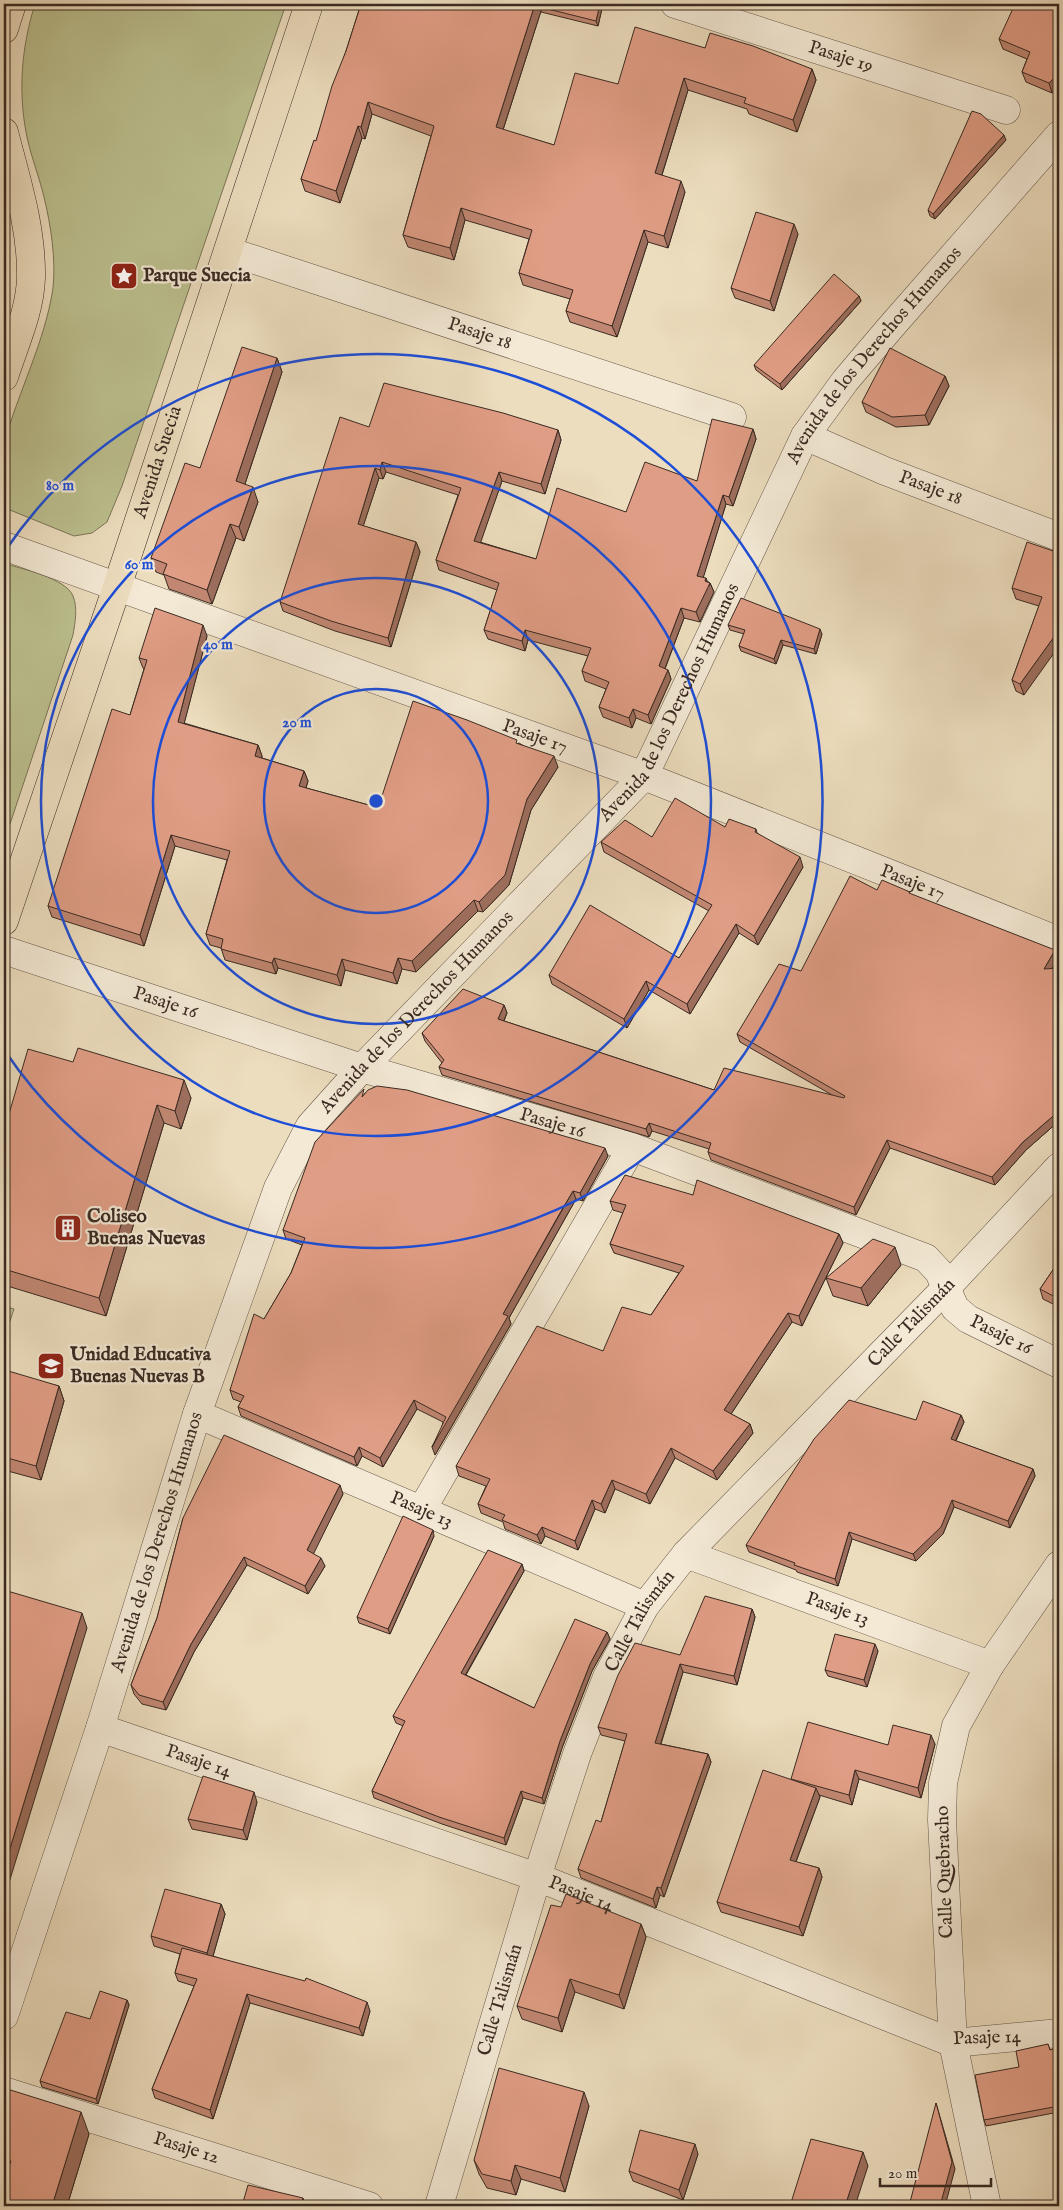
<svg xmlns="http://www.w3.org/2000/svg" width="1063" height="2210" viewBox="0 0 1063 2210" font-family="'IM FELL English',serif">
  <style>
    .green { fill: #bcc08f; stroke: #7b7558 }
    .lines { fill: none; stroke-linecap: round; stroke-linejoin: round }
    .minor-casing { stroke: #665749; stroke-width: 29 }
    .major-casing { stroke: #3a2a22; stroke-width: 29 }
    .minor { stroke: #f3e9d5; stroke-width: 28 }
    .major { stroke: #ecddbe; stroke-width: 28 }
    .wall { fill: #c18772; stroke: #3a2a22 }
    .shaded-wall { fill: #9d6e5d; stroke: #3a2a22 }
    .building { fill: #e09d85; stroke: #3a2a22 }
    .ring { fill: none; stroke: #1d4ed8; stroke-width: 2.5 }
    .labels { text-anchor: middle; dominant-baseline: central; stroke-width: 4.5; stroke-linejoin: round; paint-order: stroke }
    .street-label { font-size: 19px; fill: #3a2a22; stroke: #f3e9d5 }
    .poi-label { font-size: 19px; font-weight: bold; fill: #3a2a22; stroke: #f3e9d5; text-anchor: start }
    .centre { fill: #1d4ed8; stroke: #f3e9d5; stroke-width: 2.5 }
    .ring-label { font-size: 15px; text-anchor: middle; font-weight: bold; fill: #1d4ed8; stroke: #f3e9d5; stroke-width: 4.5; stroke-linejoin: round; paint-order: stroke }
  </style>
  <rect width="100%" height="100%" fill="#ecddbe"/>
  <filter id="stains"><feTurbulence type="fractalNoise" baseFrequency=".004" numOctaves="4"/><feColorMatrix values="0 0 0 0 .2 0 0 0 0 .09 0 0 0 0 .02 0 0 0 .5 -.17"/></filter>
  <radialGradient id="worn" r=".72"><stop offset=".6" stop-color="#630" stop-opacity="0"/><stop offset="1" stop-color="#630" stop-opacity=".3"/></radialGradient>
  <path class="green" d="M 35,4 L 286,4 L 122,486 L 107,522 L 92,533 L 74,536 L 10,510 C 8,507 4,504 4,501 C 2,493 2,452 4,444 C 18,392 45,342 53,288 C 56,259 51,226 44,197 C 39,176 30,154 26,132 C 18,89 22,45 35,4 Z
    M 4,563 C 21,569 66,578 73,596 C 78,608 75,623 73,635 L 4,842 Z
    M 4,1306 L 14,1309 L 4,1339 Z"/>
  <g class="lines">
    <g class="minor-casing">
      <g id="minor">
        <path id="s1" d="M 675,4 L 1006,110"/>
        <path id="s2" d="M 228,251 L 732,417"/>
        <path id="s3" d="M 805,436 L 885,471 L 1059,537"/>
        <path id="s4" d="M 4,546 L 644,776 L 1059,941"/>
        <path id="s5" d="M 4,950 L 362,1068 L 632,1147 L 926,1258 L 939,1272 L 955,1308 L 968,1319 L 1059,1364"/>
        <path id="s6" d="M 197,1414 L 645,1606"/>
        <path d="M 421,1511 L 632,1147"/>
        <path id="s7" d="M 686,1554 L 990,1665"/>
        <path id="s8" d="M 100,1728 L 537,1877 L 953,2043 L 1059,2033"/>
        <path id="s9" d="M 4,2016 L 100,1728 L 197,1414 L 278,1188 L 310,1126 L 362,1068 L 644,776 L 805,436 L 845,381 L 890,328 L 1059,135"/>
        <path id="s10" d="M 4,2091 L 369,2206"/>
        <path id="s11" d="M 439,2206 L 537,1877 L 577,1754 L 607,1677 L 645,1606 L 686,1554 L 947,1287 L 1059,1167"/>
        <path d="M 987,2206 L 953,2043 L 942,1820 L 943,1783 L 956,1726 L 990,1665 L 1059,1565"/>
      </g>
    </g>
    <g class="major-casing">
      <g id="major">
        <path d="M 4,29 L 12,4"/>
        <path d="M 4,132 C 16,179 32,228 31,278 C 30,312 14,345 4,377"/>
        <path id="s12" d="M 4,921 L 117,587 L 309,4"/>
      </g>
    </g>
    <use href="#minor" class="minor"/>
    <use href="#major" class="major"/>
  </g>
  <path class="wall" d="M 361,4 L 603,4 L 598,26 L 541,12 L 541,11 L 503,130 L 554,145 L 618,84 L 705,48 L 812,69 L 816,80 L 797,132 L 749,114 L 747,109 L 688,90 L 662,175 L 685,192 L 668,248 L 648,242 L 617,337 L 570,322 L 566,311 L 570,299 L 523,285 L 519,273 L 529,239 L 465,220 L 454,260 L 408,247 L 403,235 L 431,136 L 372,114 L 365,139 L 362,138 L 340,203 L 305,191 L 301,179 L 316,141 L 346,51 Z
    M 1059,4 L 1052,93 L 1026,82 L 1022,72 L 1027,59 L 1003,49 L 999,39 Z
    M 1006,140 L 935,219 L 930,216 L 928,210 Z
    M 798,234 L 774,311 L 735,298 L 731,288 Z
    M 859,296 L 861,301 L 782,390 L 756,370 L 754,365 Z
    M 277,358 L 282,372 L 245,484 L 258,502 L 244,541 L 236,538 L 212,604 L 169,589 L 164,575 L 156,572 L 151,558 L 200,468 Z
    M 945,376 L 949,386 L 929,425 L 896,427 L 866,412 L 862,402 Z
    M 369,427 L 558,430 L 561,440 L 545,494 L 502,481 L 480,542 L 536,559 L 626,512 L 697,481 L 753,429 L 756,439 L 733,506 L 726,504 L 703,577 L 707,581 L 710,583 L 714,592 L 700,622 L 684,618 L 665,669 L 668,670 L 671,679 L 651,724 L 636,718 L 632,728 L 603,717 L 599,707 L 606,689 L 585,681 L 582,671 L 588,656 L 528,640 L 525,651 L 488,639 L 484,630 L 497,590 L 439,570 L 436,560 L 458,495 L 386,472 L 383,479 L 379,478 L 363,526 L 416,542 L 420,552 L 391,647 L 335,631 L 283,611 L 280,602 Z
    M 1059,553 L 1024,695 L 1016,691 L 1012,680 L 1039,606 L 1016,599 L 1012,588 Z
    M 728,625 L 822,634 L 816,654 L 783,645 L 776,664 L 741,651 L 739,646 L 744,634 L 730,630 Z
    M 207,636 L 184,723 L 258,745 L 262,756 L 262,758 L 304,771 L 308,781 L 306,788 L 376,807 L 381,799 L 519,743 L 558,767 L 531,810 L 509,885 L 483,912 L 478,911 L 416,972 L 402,969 L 397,984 L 345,970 L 341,986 L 278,968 L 276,974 L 225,960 L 221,948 L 210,945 L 206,934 L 227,860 L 175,846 L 144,946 L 52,917 L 48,906 L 130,715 L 144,669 L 143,668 L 139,658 Z
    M 725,827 L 756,829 L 757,833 L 803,867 L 758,945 L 739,933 L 690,1014 L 649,990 L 627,1028 L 552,984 L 549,975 L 679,958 L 709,911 L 604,852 L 601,842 L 652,837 Z
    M 877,890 L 910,894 L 1058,958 L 1052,969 L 1059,969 L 1059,1121 L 1026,1150 L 995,1185 L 890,1148 L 856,1215 L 711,1160 L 708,1152 L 709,1149 L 652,1131 L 649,1137 L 442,1075 L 439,1067 L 442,1063 L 425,1041 L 422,1033 L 504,1005 L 507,1013 L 504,1021 L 714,1090 L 832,1095 L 740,1042 L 737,1034 L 801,971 Z
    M 365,1093 L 608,1156 L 583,1201 L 576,1199 L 563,1222 L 509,1318 L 511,1324 L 435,1455 L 443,1422 L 417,1409 L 383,1467 L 362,1456 L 357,1466 L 241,1416 L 238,1407 L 241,1402 L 233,1399 L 230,1390 L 264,1319 L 291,1273 L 302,1245 L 286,1239 L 283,1230 Z
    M 191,1098 L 181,1129 L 164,1123 L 106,1316 L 4,1285 L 4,1131 Z
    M 693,1195 L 839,1234 L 843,1243 L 802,1326 L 792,1322 L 731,1414 L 750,1424 L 753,1433 L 717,1480 L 675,1458 L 650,1504 L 615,1489 L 605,1513 L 595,1509 L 578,1550 L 545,1536 L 541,1544 L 505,1529 L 503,1522 L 481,1513 L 478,1504 L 486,1486 L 459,1476 L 456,1466 L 603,1351 L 651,1315 L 679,1273 L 614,1253 L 610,1244 L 623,1213 L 613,1210 L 610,1201 Z
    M 1059,1261 L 1059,1307 L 1043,1299 L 1040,1289 Z
    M 901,1265 L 868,1306 L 833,1296 L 826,1278 Z
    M 4,1373 L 59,1386 L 64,1401 L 41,1480 L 4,1470 Z
    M 961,1415 L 964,1422 L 956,1441 L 1033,1469 L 1035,1476 L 1010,1528 L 954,1507 L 943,1534 L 916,1561 L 852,1539 L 838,1586 L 797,1572 L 796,1570 L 749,1552 L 746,1545 Z
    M 343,1494 L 313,1553 L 325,1566 L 308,1594 L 247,1565 L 194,1652 L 166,1710 L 142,1704 L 134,1694 L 131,1685 L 157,1618 L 183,1518 Z
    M 434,1536 L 390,1634 L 359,1623 L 357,1617 Z
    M 522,1564 L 524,1571 L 466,1675 L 534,1708 L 607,1632 L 610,1639 L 592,1671 L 562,1748 L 544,1804 L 523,1798 L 506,1845 L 442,1824 L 374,1798 L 372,1791 L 403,1726 L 396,1723 L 393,1716 Z
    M 752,1609 L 755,1617 L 737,1685 L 683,1672 L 661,1744 L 708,1754 L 711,1762 L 664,1897 L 660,1895 L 656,1908 L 581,1878 L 578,1869 L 601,1822 L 625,1741 L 601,1735 L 598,1727 L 680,1655 Z
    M 878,1651 L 867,1687 L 828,1676 L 825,1670 Z
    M 935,1744 L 921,1798 L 859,1779 L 852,1805 L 819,1795 L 820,1797 L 796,1862 L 819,1868 L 822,1877 L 803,1936 L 721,1912 L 717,1902 L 791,1779 L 888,1745 Z
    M 257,1802 L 247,1840 L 192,1829 L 188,1819 Z
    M 221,1904 L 225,1914 L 213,1956 L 370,2011 L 363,2036 L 250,2003 L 213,2119 L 155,2098 L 152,2089 L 194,1986 L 178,1981 L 175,1973 L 180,1954 L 154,1946 L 151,1936 Z
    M 641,1924 L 646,1937 L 624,2009 L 575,1992 L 562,2032 L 522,2019 L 517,2006 Z
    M 127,2000 L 129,2005 L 98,2104 L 42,2087 L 40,2081 Z
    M 1048,2044 L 1050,2050 L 1059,2047 L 1059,2112 L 986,2126 L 984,2120 L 1019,2067 Z
    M 4,2088 L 89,2134 L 67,2206 L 4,2206 L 5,2179 L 4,2178 Z
    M 589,2106 L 565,2192 L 521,2179 L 516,2195 L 487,2188 L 479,2174 L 474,2160 Z
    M 698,2154 L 683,2200 L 633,2181 L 629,2171 Z"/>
  <path class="shaded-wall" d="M 535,4 L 543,4 L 540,7 L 541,11 L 500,139 L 496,127 Z
    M 600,4 L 603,4 L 598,26 L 596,21 Z
    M 812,69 L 816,80 L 797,132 L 793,120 Z
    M 1059,73 L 1059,86 L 1052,93 L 1049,83 Z
    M 684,78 L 688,90 L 659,184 L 655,173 Z
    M 368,102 L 372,114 L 365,139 L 361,127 Z
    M 358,126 L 362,138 L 340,203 L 336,191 Z
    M 1004,135 L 1006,140 L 935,219 L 933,214 Z
    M 681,181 L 685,192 L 668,248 L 664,236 Z
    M 461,208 L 465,220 L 454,260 L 450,248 Z
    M 794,224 L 798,234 L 774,311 L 770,301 Z
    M 644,230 L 648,242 L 617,337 L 612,326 Z
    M 859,296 L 861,301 L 782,390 L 780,384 Z
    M 277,358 L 282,372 L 241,496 L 236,481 Z
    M 945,376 L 949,386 L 929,425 L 925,415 Z
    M 753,429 L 756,439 L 733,506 L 729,497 Z
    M 558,430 L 561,440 L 545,494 L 541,484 Z
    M 382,462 L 386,472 L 383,479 L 380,470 Z
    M 375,468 L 379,478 L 361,533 L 358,524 Z
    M 499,472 L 502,481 L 478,550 L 474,541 Z
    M 253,487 L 258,502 L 244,541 L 239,527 Z
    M 723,495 L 726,504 L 701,585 L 697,576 Z
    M 230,524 L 236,538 L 212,604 L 207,590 Z
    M 416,542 L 420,552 L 391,647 L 388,638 Z
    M 706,578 L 709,586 L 710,583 L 714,592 L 700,622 L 696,612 Z
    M 681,608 L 684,618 L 662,676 L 659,666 Z
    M 203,625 L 207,636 L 182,732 L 178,722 Z
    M 820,629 L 822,634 L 816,654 L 814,649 Z
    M 525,630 L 528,640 L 525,651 L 522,641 Z
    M 1059,630 L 1059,646 L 1024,695 L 1020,684 Z
    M 781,640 L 783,645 L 776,664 L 774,659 Z
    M 668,670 L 671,679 L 651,724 L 648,715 Z
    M 633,709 L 636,718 L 632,728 L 629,718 Z
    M 258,745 L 262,756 L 259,767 L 255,756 Z
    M 554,756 L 558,767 L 531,810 L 509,885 L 483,912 L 479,902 L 527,799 Z
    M 304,771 L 308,781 L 303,797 L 299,786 Z
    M 171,835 L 175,846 L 144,946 L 140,935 Z
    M 800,857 L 803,867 L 758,945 L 754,936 Z
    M 474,900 L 478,911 L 416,972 L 412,961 Z
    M 736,924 L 739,933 L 690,1014 L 687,1004 Z
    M 1055,950 L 1058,958 L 1047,977 L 1044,969 Z
    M 274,958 L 278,968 L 276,974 L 272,963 Z
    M 398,958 L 402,969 L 397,984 L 393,973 Z
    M 342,959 L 345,970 L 341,986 L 337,975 Z
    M 646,981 L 649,990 L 627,1028 L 624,1019 Z
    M 504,1005 L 507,1013 L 501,1027 L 498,1019 Z
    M 184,1080 L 191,1098 L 181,1129 L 175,1111 Z
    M 157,1105 L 164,1123 L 106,1316 L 99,1298 Z
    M 1059,1111 L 1059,1121 L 1026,1150 L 995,1185 L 992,1177 L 1023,1142 Z
    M 649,1123 L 652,1131 L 649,1137 L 646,1129 Z
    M 887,1140 L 890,1148 L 856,1215 L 854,1207 Z
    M 605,1148 L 608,1156 L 583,1201 L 580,1193 Z
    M 573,1191 L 576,1199 L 509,1318 L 511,1324 L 435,1455 L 432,1447 L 503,1314 Z
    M 839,1234 L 843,1243 L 802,1326 L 799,1316 Z
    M 895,1247 L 901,1265 L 868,1306 L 861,1288 Z
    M 788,1313 L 792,1322 L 727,1420 L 724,1410 Z
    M 59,1386 L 64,1401 L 41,1480 L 36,1466 Z
    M 414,1400 L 417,1409 L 383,1467 L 380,1458 Z
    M 961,1415 L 964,1422 L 953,1446 L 951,1439 Z
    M 750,1424 L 753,1433 L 717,1480 L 713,1471 Z
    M 359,1447 L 362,1456 L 357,1466 L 354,1457 Z
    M 671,1448 L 675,1458 L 650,1504 L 646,1494 Z
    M 1033,1469 L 1035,1476 L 1010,1528 L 1008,1521 Z
    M 612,1480 L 615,1489 L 605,1513 L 601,1504 Z
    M 340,1485 L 343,1494 L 311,1559 L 307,1550 Z
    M 592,1500 L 595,1509 L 578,1550 L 575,1541 Z
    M 952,1500 L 954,1507 L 943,1534 L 916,1561 L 913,1554 Z
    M 542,1527 L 545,1536 L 541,1544 L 537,1535 Z
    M 433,1530 L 434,1536 L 390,1634 L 388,1629 Z
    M 849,1532 L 852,1539 L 838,1586 L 835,1579 Z
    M 244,1557 L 247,1565 L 194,1652 L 166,1710 L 163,1702 L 191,1644 Z
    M 321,1558 L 325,1566 L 308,1594 L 305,1586 Z
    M 522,1564 L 524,1571 L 463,1679 L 461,1673 Z
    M 752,1609 L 755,1617 L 737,1685 L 734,1676 Z
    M 82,1613 L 87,1628 L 4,1899 L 4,1868 Z
    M 607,1632 L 610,1639 L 592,1671 L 562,1748 L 544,1804 L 542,1798 L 560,1741 L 590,1664 Z
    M 875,1644 L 878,1651 L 867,1687 L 864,1680 Z
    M 680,1664 L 683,1672 L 658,1752 L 655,1743 Z
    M 931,1735 L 935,1744 L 921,1798 L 918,1788 Z
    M 708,1754 L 711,1762 L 664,1897 L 661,1888 Z
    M 855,1770 L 859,1779 L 852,1805 L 849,1795 Z
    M 816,1788 L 820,1797 L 793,1869 L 790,1860 Z
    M 521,1791 L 523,1798 L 506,1845 L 504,1838 Z
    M 254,1792 L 257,1802 L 247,1840 L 243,1830 Z
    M 819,1868 L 822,1877 L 803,1936 L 799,1927 Z
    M 657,1887 L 660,1895 L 656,1908 L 653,1899 Z
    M 221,1904 L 225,1914 L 211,1963 L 207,1953 Z
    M 641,1924 L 646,1937 L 624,2009 L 619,1995 Z
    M 570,1979 L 575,1992 L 562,2032 L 558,2018 Z
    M 247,1994 L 250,2003 L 213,2119 L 210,2110 Z
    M 127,2000 L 129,2005 L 98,2104 L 96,2099 Z
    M 367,2002 L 370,2011 L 363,2036 L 359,2028 Z
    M 584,2092 L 589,2106 L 565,2192 L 560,2178 Z
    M 936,2103 L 955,2169 L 945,2206 L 940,2206 Z
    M 81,2112 L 89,2134 L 67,2206 L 52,2206 Z
    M 695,2144 L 698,2154 L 683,2200 L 679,2190 Z
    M 863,2152 L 868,2166 L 855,2206 L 845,2206 Z
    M 515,2165 L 521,2179 L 516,2195 L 511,2181 Z
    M 303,2198 L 306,2206 L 301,2206 Z"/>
  <path class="building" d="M 361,4 L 535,4 L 496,127 L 554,145 L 575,73 L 618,84 L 635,27 L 705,48 L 710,33 L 753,46 L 812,69 L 793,120 L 744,103 L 746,98 L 684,78 L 655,173 L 681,181 L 664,236 L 644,230 L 612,326 L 566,311 L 573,290 L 519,273 L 532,230 L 461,208 L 450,248 L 403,235 L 434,126 L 368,102 L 361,127 L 358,126 L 336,191 L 301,179 L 314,140 L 316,141 L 332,86 L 346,51 Z
    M 540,4 L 600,4 L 596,21 L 540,7 Z
    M 1015,4 L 1059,4 L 1059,73 L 1049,83 L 1022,72 L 1030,52 L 999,39 Z
    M 972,111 L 981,114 L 1004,135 L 933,214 L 928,210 Z
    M 756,212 L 794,224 L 770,301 L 731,288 Z
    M 834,274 L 859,296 L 780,384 L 754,365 Z
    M 242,347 L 277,358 L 236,481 L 253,487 L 239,527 L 230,524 L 207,590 L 163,574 L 167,564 L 151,558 L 185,463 L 200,468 Z
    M 890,348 L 945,376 L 925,415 L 892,417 L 862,402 Z
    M 384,383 L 503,413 L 558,430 L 541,484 L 499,472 L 474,541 L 536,559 L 557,488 L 626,512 L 645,462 L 697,481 L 712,419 L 753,429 L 729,497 L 723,495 L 697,576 L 706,578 L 705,581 L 710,583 L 696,612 L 681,608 L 659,666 L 668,670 L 648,715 L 633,709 L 629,718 L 599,707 L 609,682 L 582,671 L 591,648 L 525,630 L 522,641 L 484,630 L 499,583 L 436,560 L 461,488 L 382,462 L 380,470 L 375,468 L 358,524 L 416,542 L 388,638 L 331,621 L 280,602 L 340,417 L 369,427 Z
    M 1027,542 L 1059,553 L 1059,630 L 1020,684 L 1012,680 L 1042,597 L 1012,588 Z
    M 741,598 L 820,629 L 814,649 L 781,640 L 774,659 L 739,646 L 745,630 L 728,625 Z
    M 155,608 L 203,625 L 178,722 L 258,745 L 255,756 L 304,771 L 299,786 L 376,807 L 379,798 L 381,799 L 413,701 L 467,720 L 517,740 L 516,743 L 554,756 L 527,799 L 505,875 L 479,902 L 474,900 L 412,961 L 398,958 L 393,973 L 342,959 L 337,975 L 274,958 L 272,963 L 221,949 L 223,939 L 206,934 L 230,851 L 171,835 L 140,935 L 48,906 L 112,709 L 130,715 L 147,660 L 139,658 Z
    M 675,798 L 725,827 L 729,819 L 756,829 L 755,832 L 800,857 L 754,936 L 736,924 L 687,1004 L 646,981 L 624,1019 L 549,975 L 590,905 L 679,958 L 712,905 L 601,842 L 625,820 L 652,837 Z
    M 850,876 L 877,890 L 882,880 L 910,892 L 909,893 L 1055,950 L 1044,969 L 1059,968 L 1059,1111 L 1023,1142 L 992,1177 L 887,1140 L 854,1207 L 708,1152 L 711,1143 L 649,1123 L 646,1129 L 439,1067 L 444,1060 L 422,1033 L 463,989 L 504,1005 L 498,1019 L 714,1090 L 724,1068 L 844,1098 L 845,1096 L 737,1034 L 779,964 L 801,971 Z
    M 78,1048 L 184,1080 L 175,1111 L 157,1105 L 99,1298 L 4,1269 L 4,1131 L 28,1049 L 73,1062 Z
    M 377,1086 L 407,1090 L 605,1148 L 580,1193 L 573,1191 L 560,1213 L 503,1314 L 508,1316 L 432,1447 L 446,1417 L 414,1400 L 380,1458 L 359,1447 L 354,1457 L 238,1407 L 244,1396 L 230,1390 L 254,1314 L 264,1319 L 291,1273 L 305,1238 L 283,1230 L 315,1142 L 364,1089 L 362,1097 L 368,1090 Z
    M 625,1175 L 693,1195 L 697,1180 L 839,1234 L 799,1316 L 788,1313 L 724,1410 L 750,1424 L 713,1471 L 671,1448 L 646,1494 L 612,1480 L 601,1504 L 592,1500 L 575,1541 L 542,1527 L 537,1535 L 502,1520 L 505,1515 L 478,1504 L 490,1479 L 456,1466 L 537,1326 L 603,1351 L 622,1307 L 651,1315 L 684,1266 L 610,1244 L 626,1205 L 610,1201 Z
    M 873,1239 L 895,1247 L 861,1288 L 826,1278 Z
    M 1059,1261 L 1059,1299 L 1040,1289 Z
    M 5,1370 L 59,1386 L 36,1466 L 4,1457 L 4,1373 Z
    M 849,1400 L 916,1420 L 923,1401 L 961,1415 L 951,1439 L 1033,1469 L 1008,1521 L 952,1500 L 941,1527 L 913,1554 L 849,1532 L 835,1579 L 794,1565 L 795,1563 L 746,1545 L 814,1439 Z
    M 224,1435 L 340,1485 L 307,1550 L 321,1558 L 305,1586 L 244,1557 L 191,1644 L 163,1702 L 139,1695 L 131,1685 L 157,1618 L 183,1518 Z
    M 403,1516 L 433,1530 L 388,1629 L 357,1617 Z
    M 488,1550 L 522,1564 L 461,1673 L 534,1708 L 575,1619 L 607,1632 L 590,1664 L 560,1741 L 542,1798 L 521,1791 L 504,1838 L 439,1817 L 372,1791 L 405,1721 L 393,1716 Z
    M 4,1590 L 82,1613 L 4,1868 Z
    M 705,1596 L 752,1609 L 734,1676 L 680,1664 L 655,1743 L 708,1754 L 661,1888 L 657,1887 L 653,1899 L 578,1869 L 596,1820 L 601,1822 L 627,1734 L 598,1727 L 618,1675 L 635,1643 L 680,1655 Z
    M 835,1634 L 875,1644 L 864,1680 L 825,1670 Z
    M 808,1722 L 888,1745 L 893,1725 L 931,1735 L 918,1788 L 855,1770 L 849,1795 L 791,1779 Z
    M 763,1770 L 816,1788 L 790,1860 L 819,1868 L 799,1927 L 717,1902 Z
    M 203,1776 L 254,1792 L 243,1830 L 188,1819 Z
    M 165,1889 L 221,1904 L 207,1953 L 151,1936 Z
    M 566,1894 L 641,1924 L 619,1995 L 570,1979 L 558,2018 L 517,2006 L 551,1905 L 561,1907 Z
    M 182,1948 L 305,1981 L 306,1978 L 367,2002 L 359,2028 L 247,1994 L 210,2110 L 152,2089 L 197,1979 L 175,1973 Z
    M 100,1991 L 127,2000 L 96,2099 L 40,2081 L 66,2012 L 90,2019 Z
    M 1048,2044 L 1050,2050 L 1059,2047 L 1059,2106 L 984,2120 L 975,2075 L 1019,2067 L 1016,2051 Z
    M 499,2068 L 584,2092 L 560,2178 L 515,2165 L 511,2181 L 482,2174 L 474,2160 Z
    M 4,2088 L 81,2112 L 52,2206 L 47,2206 L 37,2203 L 36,2206 L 4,2206 L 4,2181 L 11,2161 L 4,2159 Z
    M 936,2103 L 952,2162 L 940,2206 L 909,2206 Z
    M 640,2130 L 695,2144 L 679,2190 L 629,2171 Z
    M 811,2139 L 863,2152 L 845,2206 L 790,2206 Z
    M 248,2185 L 303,2198 L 301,2206 L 242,2206 Z"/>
  <g class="ring">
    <circle cx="376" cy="801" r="112"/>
    <circle cx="376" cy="801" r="223"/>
    <circle cx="376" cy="801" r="335"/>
    <path d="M5 551A447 447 0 1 1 5 1051"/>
  </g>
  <defs>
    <g id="sight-square" transform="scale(1.4375)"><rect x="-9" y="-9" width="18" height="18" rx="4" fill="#8f2418" stroke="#f3e9d5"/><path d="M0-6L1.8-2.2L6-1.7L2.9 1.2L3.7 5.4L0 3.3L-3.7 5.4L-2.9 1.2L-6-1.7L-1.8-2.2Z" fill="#fff"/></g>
    <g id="building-square" transform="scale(1.4375)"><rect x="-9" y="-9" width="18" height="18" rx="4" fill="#8f2418" stroke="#f3e9d5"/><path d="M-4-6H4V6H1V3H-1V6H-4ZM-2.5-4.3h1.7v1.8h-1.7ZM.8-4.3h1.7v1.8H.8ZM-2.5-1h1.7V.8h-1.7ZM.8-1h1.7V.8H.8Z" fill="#fff"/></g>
    <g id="school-square" transform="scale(1.4375)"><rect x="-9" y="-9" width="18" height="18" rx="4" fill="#8f2418" stroke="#f3e9d5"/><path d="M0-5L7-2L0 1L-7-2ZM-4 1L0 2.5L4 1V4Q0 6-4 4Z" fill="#fff"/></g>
  </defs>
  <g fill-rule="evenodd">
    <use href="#sight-square" x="124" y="276"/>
    <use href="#building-square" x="68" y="1228"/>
    <use href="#school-square" x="51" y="1366"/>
  </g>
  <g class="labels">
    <g class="street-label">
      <text stroke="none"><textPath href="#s1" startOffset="174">Pasaje 19</textPath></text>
      <text stroke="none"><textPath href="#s2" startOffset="265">Pasaje 18</textPath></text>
      <text stroke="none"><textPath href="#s9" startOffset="1908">Avenida de los Derechos Humanos</textPath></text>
      <text stroke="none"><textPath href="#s12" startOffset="484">Avenida Suecia</textPath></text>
      <text stroke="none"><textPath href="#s3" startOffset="136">Pasaje 18</textPath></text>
      <text stroke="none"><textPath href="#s9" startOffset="1502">Avenida de los Derechos Humanos</textPath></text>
      <text stroke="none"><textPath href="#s4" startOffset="564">Pasaje 17</textPath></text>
      <text stroke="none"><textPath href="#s4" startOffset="969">Pasaje 17</textPath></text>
      <text stroke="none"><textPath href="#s5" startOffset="170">Pasaje 16</textPath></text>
      <text stroke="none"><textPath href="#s9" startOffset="1098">Avenida de los Derechos Humanos</textPath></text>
      <text stroke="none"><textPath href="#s5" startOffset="575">Pasaje 16</textPath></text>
      <text stroke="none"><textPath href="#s11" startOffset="1025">Calle Talismán</textPath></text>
      <text stroke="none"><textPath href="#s5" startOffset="1085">Pasaje 16</textPath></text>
      <text stroke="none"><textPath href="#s6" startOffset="244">Pasaje 13</textPath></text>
      <text stroke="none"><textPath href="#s9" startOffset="498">Avenida de los Derechos Humanos</textPath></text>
      <text stroke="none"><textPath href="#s7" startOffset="161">Pasaje 13</textPath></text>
      <text stroke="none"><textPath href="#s11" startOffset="620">Calle Talismán</textPath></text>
      <text stroke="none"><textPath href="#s8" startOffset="104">Pasaje 14</textPath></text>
      <text transform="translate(945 1872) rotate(-92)">Calle Quebracho</text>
      <text stroke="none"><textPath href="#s8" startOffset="509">Pasaje 14</textPath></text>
      <text stroke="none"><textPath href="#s11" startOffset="215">Calle Talismán</textPath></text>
      <text transform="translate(987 2038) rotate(-2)">Pasaje 14</text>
      <text stroke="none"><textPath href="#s10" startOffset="191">Pasaje 12</textPath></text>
    </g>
    <g class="poi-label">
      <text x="143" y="276">Parque Suecia</text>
      <text x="87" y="1217">Coliseo<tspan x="87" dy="22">Buenas Nuevas</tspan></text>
      <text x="70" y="1355">Unidad Educativa<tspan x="70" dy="22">Buenas Nuevas B</tspan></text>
    </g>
  </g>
  <circle cx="376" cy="801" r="8" class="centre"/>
  <g class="ring-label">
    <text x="60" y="490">80 m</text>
    <text x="139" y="569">60 m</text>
    <text x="218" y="649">40 m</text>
    <text x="297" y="727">20 m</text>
  </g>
  <rect width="1063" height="2210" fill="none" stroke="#ecddbe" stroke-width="20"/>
  <rect x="5" y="5" width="1053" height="2200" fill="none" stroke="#3a2a22" stroke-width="2.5"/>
  <rect x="10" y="10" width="1043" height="2190" fill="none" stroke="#3a2a22"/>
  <path d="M880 2178v8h111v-8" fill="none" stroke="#3a2a22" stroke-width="2.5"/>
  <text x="888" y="2178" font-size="15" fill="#3a2a22" stroke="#f3e9d5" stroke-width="4" paint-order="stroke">20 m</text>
  <rect width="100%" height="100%" filter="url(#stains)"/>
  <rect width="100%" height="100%" fill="url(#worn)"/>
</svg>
